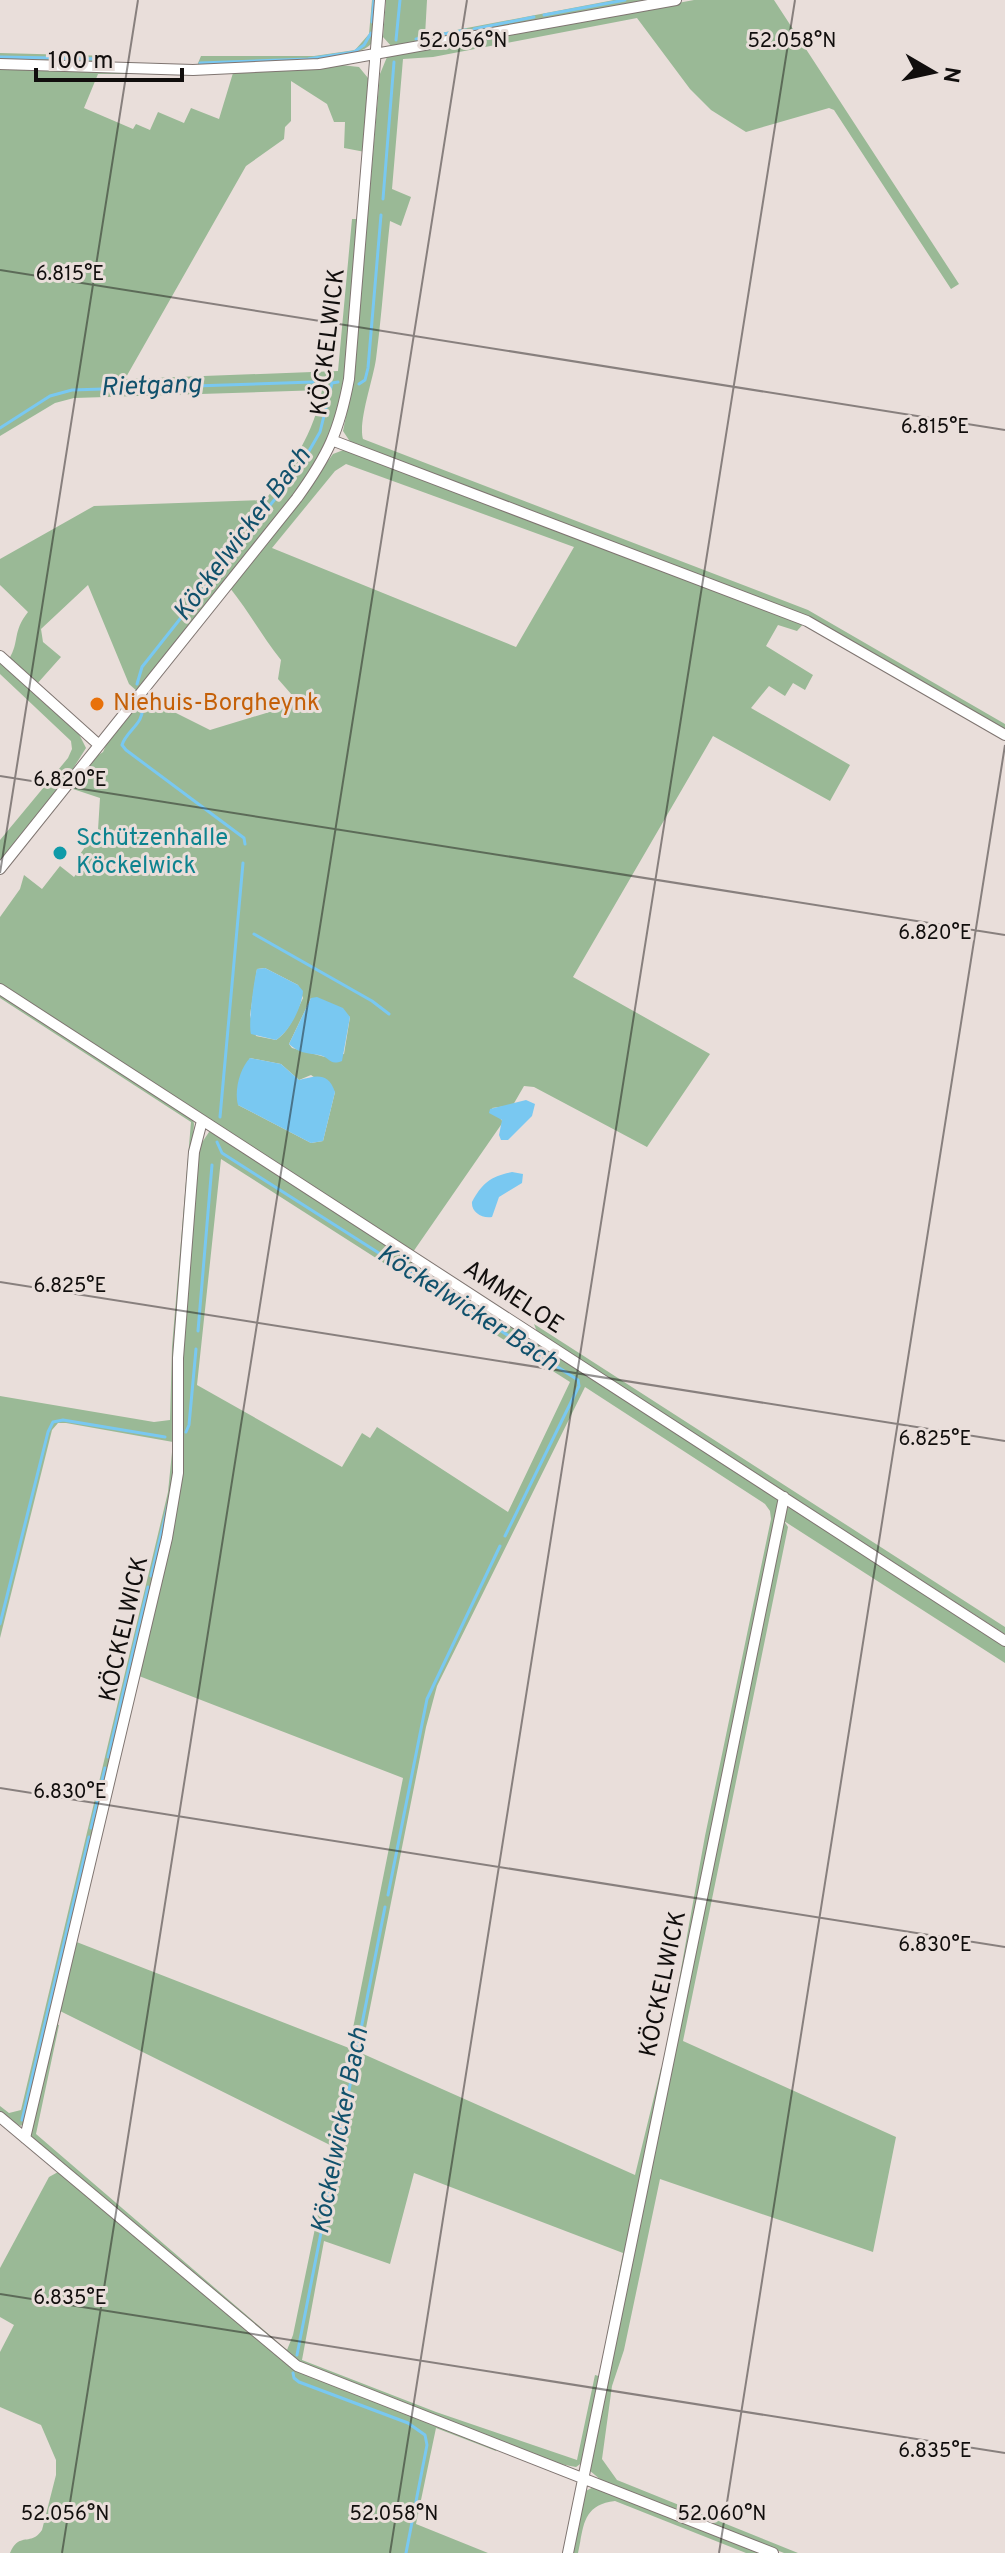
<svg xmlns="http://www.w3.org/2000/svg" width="1005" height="2553" viewBox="0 0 1005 2553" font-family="Overpass,sans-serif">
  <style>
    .green { fill: #9ab996; fill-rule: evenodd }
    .water { fill: #79c8f1 }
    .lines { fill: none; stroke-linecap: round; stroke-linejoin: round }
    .stream { stroke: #79c8f1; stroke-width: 3 }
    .minor-casing { stroke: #7f7571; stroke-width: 12 }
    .minor { stroke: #fff; stroke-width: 10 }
    .ticks { fill: none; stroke: #110e0d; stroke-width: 2; stroke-opacity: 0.45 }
    .food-dot { fill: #e8710a; stroke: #e9deda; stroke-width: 3 }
    .culture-dot { fill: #0f9aa8; stroke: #e9deda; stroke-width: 3 }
    .labels { text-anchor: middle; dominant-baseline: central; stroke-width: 6; stroke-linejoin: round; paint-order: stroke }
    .street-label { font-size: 24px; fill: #110e0d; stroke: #e9deda }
    .food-label { font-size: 24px; fill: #c56008; stroke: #e9deda; text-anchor: start }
    .culture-label { font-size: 24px; fill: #0d838f; stroke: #e9deda; text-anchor: start }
    .water-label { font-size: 26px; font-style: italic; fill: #11516c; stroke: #e9deda }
    .ticks-label { font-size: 20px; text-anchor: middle; fill: #110e0d; stroke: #e9deda; stroke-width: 6; stroke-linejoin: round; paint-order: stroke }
  </style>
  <rect width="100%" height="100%" fill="#e9deda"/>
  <path class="green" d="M 372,0 L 378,0 L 372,43 C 350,68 232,66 196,68 L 201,56 L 314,56 L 355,50 L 369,34 Z
    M 386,0 L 427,0 L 425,36 L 614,0 L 657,0 L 393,48 L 383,37 Z
    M 694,0 L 774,0 L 959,284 L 951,289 L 834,110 L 829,108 L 746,132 L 711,110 L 690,89 L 637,18 L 433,57 L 403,59 L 392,189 L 411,197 L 401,226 L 390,221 C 385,267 382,313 376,359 C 373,380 358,422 363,439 L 808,610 L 1005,724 L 1005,732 L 814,621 L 351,443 L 343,431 L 353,382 L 380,74 L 387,57 Z
    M 0,53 L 111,56 L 111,63 L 0,60 Z
    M 341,65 L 359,67 L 368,78 L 365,152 L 344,148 L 345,122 L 334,122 L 327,104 L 291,81 L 291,121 L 285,127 L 284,139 L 246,166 L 125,379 L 338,371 L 352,219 L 359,219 L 343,393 L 335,426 L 313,471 L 138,692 L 129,684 L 88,585 L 41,629 L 43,642 L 61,657 L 36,685 L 9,659 C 20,641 12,632 28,612 L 0,585 L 0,559 L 94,506 L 265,500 C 292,466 314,433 322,390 L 74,398 L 55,403 L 0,436 L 0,67 L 150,70 L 150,74 L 98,74 L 84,108 L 133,129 L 136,124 L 150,130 L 158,112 L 184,123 L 191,108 L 219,119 L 233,73 Z
    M 346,449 L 805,622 L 797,631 L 778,625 L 766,646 L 813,675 L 805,690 L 793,683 L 785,696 L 769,686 L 751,708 L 850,765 L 830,801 L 713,736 L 573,977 L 710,1054 L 647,1147 L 534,1087 L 524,1086 L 513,1105 L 492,1108 L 503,1122 L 413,1252 L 0,986 L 0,917 L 20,889 L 24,875 L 42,889 L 60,866 L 74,877 L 81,868 L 77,865 L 81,860 L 78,857 L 85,847 L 78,841 L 82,836 L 97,846 L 100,798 L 70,788 L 95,757 L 103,752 L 107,743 L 144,697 L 210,730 L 299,703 L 278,679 L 281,660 C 262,636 249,612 230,588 L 297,504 L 333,454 ZM 346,464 L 574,547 L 516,647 L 272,548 L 335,471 ZM 265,968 L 298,985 L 303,998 C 296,1012 290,1031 276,1040 L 256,1036 L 250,1015 L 257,969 ZM 311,998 L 350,1017 L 344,1054 L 325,1057 L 292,1048 L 289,1044 ZM 250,1058 L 281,1064 L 299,1080 L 311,1075 L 335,1092 L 323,1141 L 311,1143 L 238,1105 L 238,1085 Z
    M 0,661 L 78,732 L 86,748 L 69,775 L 0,862 L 0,840 L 68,758 L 72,749 L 71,741 L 0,674 Z
    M 0,992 L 193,1119 L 194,1124 L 176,1351 L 174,1490 L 24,2124 L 20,2126 L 0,2113 L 0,2106 L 9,2113 L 21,2110 L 168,1492 L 173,1442 L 66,1423 L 58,1423 L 52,1430 L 0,1638 L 0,1396 L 154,1422 L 170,1420 L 172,1347 L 191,1122 L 0,998 Z
    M 209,1132 L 214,1132 L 777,1496 L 779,1502 L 672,2019 L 705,1836 L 771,1519 L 770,1511 L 765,1504 L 585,1387 L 437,1686 L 426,1727 L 361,2053 L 635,2175 L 661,2068 L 666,2067 L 612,2332 L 607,2335 L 623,2253 L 414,2173 L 390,2264 L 324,2241 L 302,2360 L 436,2412 L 577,2460 L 595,2375 L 602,2377 L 583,2462 L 576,2467 L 560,2464 L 301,2363 L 30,2137 L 55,2024 L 59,2025 L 36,2134 L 287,2350 L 293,2335 L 332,2146 L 58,2010 L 74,1941 L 349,2048 L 403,1778 L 139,1676 L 174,1524 L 180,1359 L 199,1147 ZM 221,1159 L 570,1382 L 508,1512 L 377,1427 L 370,1438 L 362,1433 L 342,1467 L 197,1385 Z
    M 534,1324 L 1005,1627 L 1005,1634 L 537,1332 Z
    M 793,1505 L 1005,1642 L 1005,1663 L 784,1521 L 788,1527 L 683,2041 L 896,2137 L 873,2252 L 660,2179 L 624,2350 L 612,2386 L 602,2459 L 617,2480 L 798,2553 L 784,2553 L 601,2480 L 589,2470 L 785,1510 Z
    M 58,2172 L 284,2361 L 498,2446 L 496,2451 L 436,2428 L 416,2524 L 488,2553 L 10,2553 C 19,2531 31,2547 42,2530 L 56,2475 L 56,2460 L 41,2425 L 0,2407 L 0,2352 L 14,2325 L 0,2317 L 0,2268 L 49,2177 Z
    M 597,2485 L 770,2553 L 746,2553 L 615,2501 C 582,2505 584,2526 578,2553 L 571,2553 L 584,2492 Z"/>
  <path class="water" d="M 265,968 L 298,985 L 303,991 C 302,1007 290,1031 276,1040 L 251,1034 C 248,1024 254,979 257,969 Z
    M 317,997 L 343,1008 L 350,1017 L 342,1061 C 329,1066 330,1057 319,1055 C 306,1053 299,1053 289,1044 L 311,998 Z
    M 250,1058 L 281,1064 L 299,1080 C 315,1076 328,1071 335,1092 L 323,1141 L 311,1143 L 238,1105 C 234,1090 240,1068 250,1058 Z
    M 526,1100 L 535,1104 L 532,1116 L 508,1140 L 501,1140 L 499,1135 L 502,1120 L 489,1113 L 490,1109 Z
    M 512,1172 L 523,1174 L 522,1183 L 499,1197 L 492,1217 C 482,1219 471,1212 472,1202 C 482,1183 491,1176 512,1172 Z"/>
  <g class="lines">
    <path class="stream" d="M 544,15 L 625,0
      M 372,22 L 374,0
      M 474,29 L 534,17
      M 416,39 L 466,30
      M 396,40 L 400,0
      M 0,57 L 104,59
      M 200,63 L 308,59 L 354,52 L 364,45 L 371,33
      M 383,199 L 394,62
      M 359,384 L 365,380 L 368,368 L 381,215
      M 0,428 L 50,396 L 72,390 L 313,382
      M 137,684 L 142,667 L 298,470 L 320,432 L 332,383 L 338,382
      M 142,707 C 145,723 126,731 122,745 L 126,750 L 244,838 L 245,844
      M 254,934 L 372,1001 L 389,1014
      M 220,1117 L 243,863
      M 217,1142 L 222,1153 L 578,1380 L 579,1386 L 576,1392 L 505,1536
      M 198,1331 L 212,1165
      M 186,1432 L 189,1425 L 196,1349
      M 151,1576 L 168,1505
      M 0,1624 L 48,1432 L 53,1422 L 63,1420 L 165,1437
      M 108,1757 L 148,1587
      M 91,1828 L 105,1768
      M 388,1895 L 427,1699 L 500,1546
      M 22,2120 L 89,1837
      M 297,2355 L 385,1907
      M 293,2373 L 294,2378 L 299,2382 L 408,2423 L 425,2435 L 427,2445 L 406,2553"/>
    <g class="minor-casing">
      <path id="minor" d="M 0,64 L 193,70 L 319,64 L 676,0
        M 334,441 L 807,621 L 1005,735
        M 0,656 L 99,745
        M 0,869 L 297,498 C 328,455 339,432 349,379 L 380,0
        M 0,989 L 1005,1641
        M 0,2117 L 297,2366 L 773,2553
        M 25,2138 L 167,1538 L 178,1473 L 178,1358 L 194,1152 L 202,1121
        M 568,2553 L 784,1497"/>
    </g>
    <use href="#minor" class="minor"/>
  </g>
  <path class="ticks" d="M 0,270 L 1005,430M 0,776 L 1005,935M 0,873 L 138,0M 0,1282 L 1005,1441M 0,1788 L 1005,1947M 0,2294 L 1005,2453M 62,2553 L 467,0M 390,2553 L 795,0M 719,2553 L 1005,745"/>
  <circle class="food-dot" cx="97" cy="704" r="8"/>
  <circle class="culture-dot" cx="60" cy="853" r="8"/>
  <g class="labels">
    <g class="street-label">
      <text transform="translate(329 342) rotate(-83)">KÖCKELWICK</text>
      <text transform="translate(513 1298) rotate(33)">AMMELOE</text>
      <text transform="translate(125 1629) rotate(-77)">KÖCKELWICK</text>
      <text transform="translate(664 1984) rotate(-78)">KÖCKELWICK</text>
    </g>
    <g class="food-label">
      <text x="113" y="704">Niehuis-Borgheynk</text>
    </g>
    <g class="culture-label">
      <text x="76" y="839">Schützenhalle<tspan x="76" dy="28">Köckelwick</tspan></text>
    </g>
    <g class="water-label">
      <text transform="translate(151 387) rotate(-2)">Rietgang</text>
      <text transform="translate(243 535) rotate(-53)">Köckelwicker Bach</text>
      <text transform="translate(467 1309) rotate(33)">Köckelwicker Bach</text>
      <text transform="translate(341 2131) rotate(-79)">Köckelwicker Bach</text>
    </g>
  </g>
  <g class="ticks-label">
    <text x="463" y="47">52.056°N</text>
    <text x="792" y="47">52.058°N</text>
    <text x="70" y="280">6.815°E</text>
    <text x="935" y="433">6.815°E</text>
    <text x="70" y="786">6.820°E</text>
    <text x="935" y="939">6.820°E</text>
    <text x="70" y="1292">6.825°E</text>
    <text x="935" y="1445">6.825°E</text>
    <text x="70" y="1798">6.830°E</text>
    <text x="935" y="1951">6.830°E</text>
    <text x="70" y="2304">6.835°E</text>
    <text x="935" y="2457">6.835°E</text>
    <text x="65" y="2520">52.056°N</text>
    <text x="394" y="2520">52.058°N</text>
    <text x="722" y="2520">52.060°N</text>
  </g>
  <g transform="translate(933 72) rotate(99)" stroke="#e9deda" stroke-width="6" paint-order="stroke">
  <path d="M0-6L14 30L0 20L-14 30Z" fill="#110e0d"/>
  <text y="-12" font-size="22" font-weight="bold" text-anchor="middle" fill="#110e0d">N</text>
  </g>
  <path d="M36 68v12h146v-12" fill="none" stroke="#110e0d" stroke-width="4"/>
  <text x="48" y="68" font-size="24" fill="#110e0d" stroke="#e9deda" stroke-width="6" paint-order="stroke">100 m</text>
</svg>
